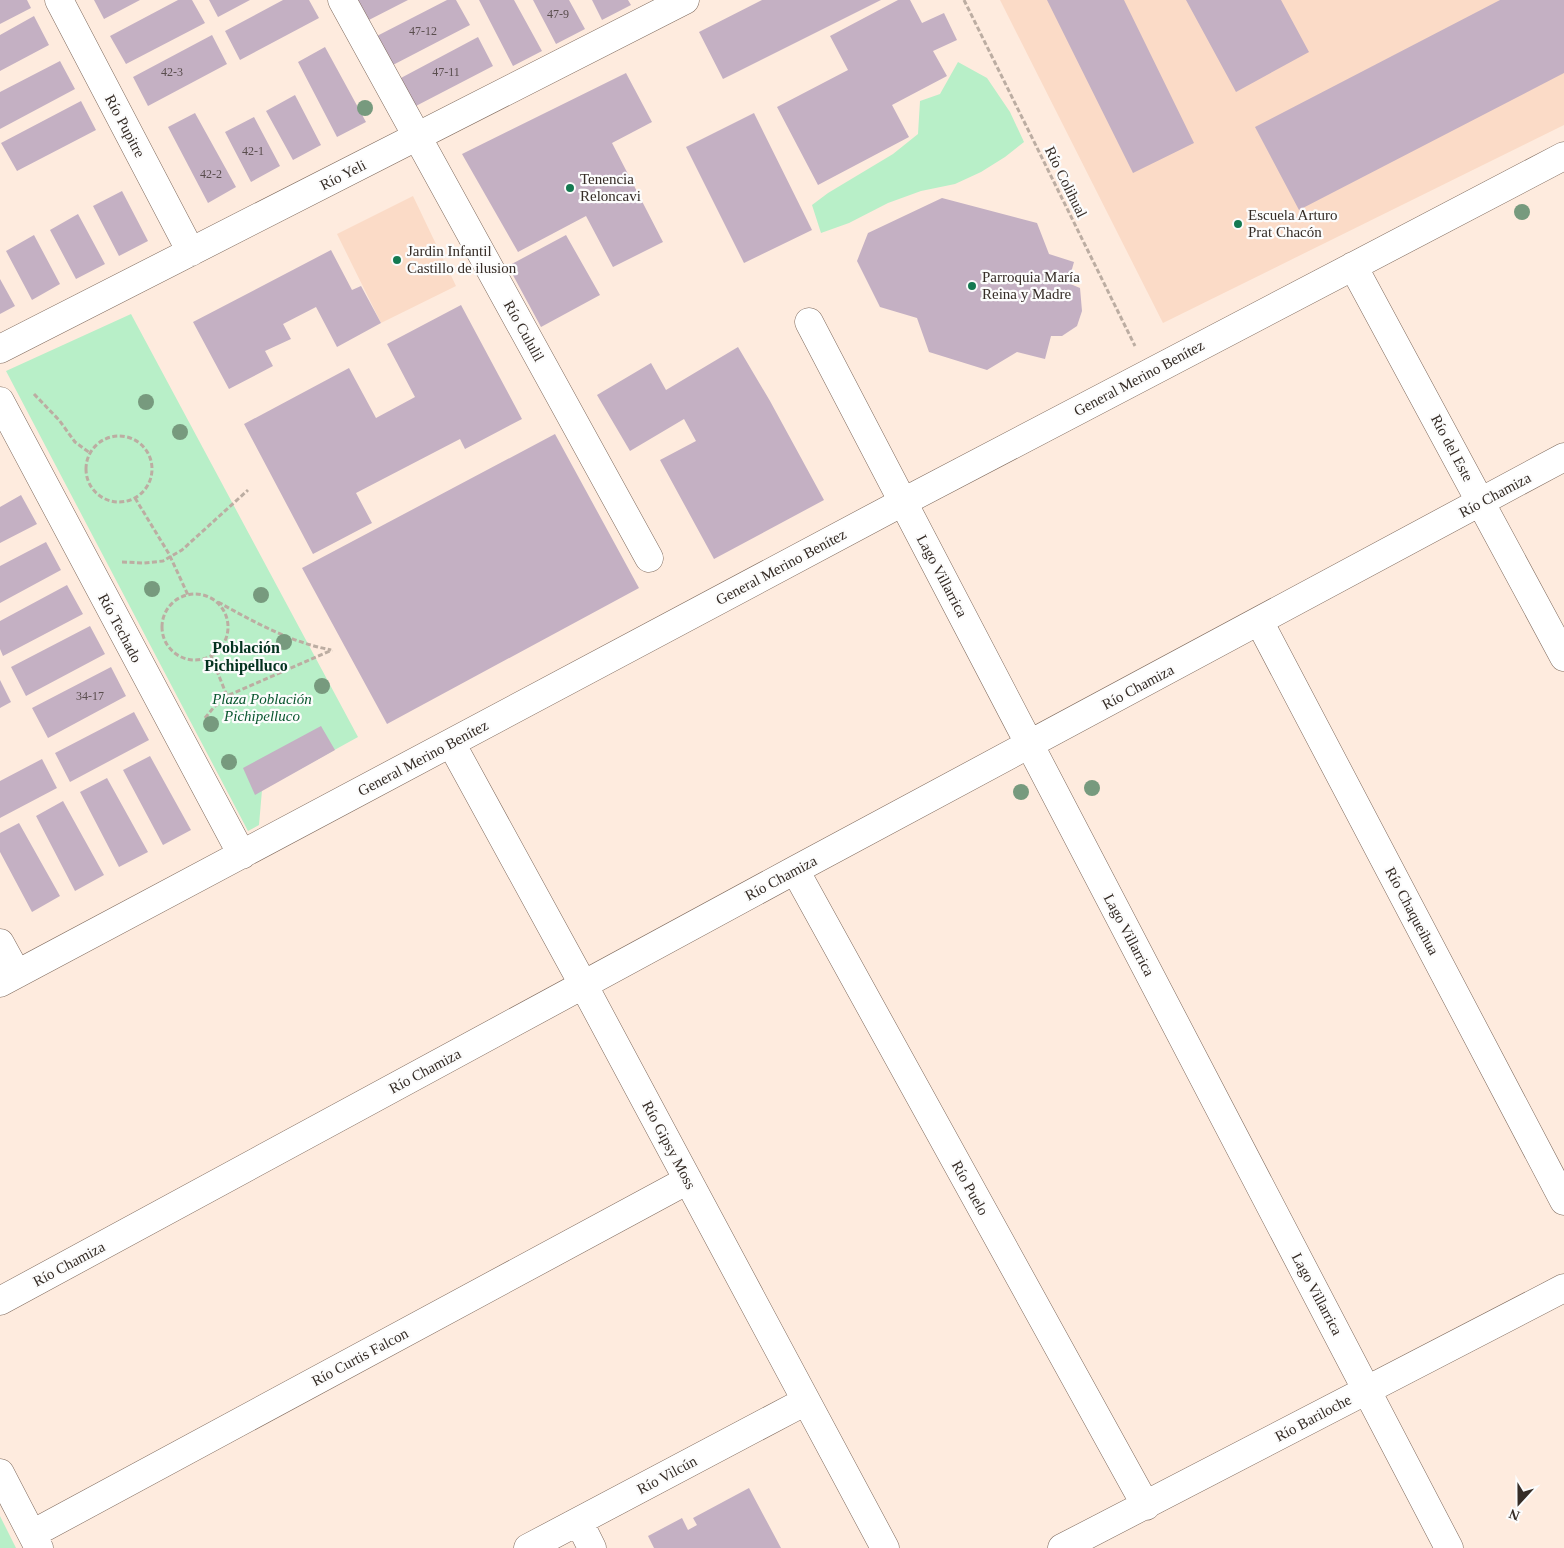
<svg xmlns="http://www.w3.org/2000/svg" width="1564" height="1548" viewBox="0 0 1564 1548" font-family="Georgia,serif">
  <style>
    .built { fill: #fbdbc7 }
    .green { fill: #b8efc8 }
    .building { fill: #c4b0c3 }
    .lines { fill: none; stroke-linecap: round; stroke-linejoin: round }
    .minor-casing { stroke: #7d685b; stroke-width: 29 }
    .path { stroke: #bcada2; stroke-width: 3; stroke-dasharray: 5 2.5; stroke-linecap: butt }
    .minor { stroke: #fff; stroke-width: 28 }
    .tree { fill: #779a7e }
    .poi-dot { fill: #147951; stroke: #fcfcfc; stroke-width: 2 }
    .labels { text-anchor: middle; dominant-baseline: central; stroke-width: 4.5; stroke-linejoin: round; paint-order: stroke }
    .number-label { font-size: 12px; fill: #594d4d }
    .street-label { font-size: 15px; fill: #352c26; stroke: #fcfcfc }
    .poi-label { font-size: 15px; fill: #352c26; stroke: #fcfcfc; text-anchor: start }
    .park-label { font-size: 15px; font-style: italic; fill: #09572f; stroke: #fcfcfc }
    .neighbourhood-label { font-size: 16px; font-weight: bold; fill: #043320; stroke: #fcfcfc }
  </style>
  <rect width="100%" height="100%" fill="#feebde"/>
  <path class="built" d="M 1000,0 L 1564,0 L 1564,125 L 1163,323 Z
    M 413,196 L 456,286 L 381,323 L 337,234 Z"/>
  <path class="green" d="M 958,62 L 987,78 L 1010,112 L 1024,142 L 1005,157 L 981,172 L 955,184 L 921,191 L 888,203 L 849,223 L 821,233 L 812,205 L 828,193 L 893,154 L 918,134 L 920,101 L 940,94 Z
    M 131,314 L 358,737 L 262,790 L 259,825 L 248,831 L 6,371 Z
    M 0,1516 L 16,1548 L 0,1548 Z"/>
  <path class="building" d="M 0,0 L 27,0 L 31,8 L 0,24 Z
    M 94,0 L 140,0 L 104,19 Z
    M 178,0 L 192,0 L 205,23 L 126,64 L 110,36 Z
    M 209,0 L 250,0 L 218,17 Z
    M 283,0 L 309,0 L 319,18 L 240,60 L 225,31 Z
    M 353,0 L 408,0 L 365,22 Z
    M 447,0 L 456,0 L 470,25 L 391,66 L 375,37 Z
    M 479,0 L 514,0 L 542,51 L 513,66 Z
    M 533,0 L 569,0 L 585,29 L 556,44 Z
    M 592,0 L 628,0 L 631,5 L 602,20 Z
    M 762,0 L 881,0 L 723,79 L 699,32 Z
    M 898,0 L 910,0 L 922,23 L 944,13 L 957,40 L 933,51 L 947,76 L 892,105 L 909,137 L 818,185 L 777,107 L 848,70 L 830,36 Z
    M 1047,0 L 1124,0 L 1194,143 L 1133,173 Z
    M 1186,0 L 1281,0 L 1309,52 L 1236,92 Z
    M 1500,0 L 1564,0 L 1564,73 L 1299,210 L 1255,127 Z
    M 34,16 L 49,45 L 0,71 L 0,35 Z
    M 212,35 L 227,64 L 148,106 L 133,77 Z
    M 478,37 L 493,66 L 414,107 L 399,79 Z
    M 325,47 L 366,122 L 337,137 L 298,62 Z
    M 60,61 L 75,89 L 0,129 L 0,92 Z
    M 626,73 L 652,122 L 612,143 L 663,242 L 613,267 L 586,216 L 518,252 L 462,154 Z
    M 295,95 L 321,145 L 293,160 L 266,111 Z
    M 81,101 L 96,130 L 17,171 L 1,143 Z
    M 195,113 L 236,187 L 208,203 L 168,127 Z
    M 754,113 L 812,230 L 744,263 L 686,147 Z
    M 254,117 L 280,166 L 251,182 L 225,132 Z
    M 122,191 L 148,241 L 119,256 L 93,206 Z
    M 942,198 L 1037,223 L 1049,254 L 1074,262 L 1068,283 L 1080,288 L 1082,311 L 1077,326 L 1062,336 L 1051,336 L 1045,359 L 1017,352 L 987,370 L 929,352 L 917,318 L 880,307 L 857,261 L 868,233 Z
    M 78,214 L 105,264 L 76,279 L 50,230 Z
    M 34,235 L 60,284 L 32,300 L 6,251 Z
    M 566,235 L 600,295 L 541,327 L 508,266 Z
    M 331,250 L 352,290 L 361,286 L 381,323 L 337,347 L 316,307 L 283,324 L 291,339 L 265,351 L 273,366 L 229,389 L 193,322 Z
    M 0,279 L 15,306 L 0,314 Z
    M 461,305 L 522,419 L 465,449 L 460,439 L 356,493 L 372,523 L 313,554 L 244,424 L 349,368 L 376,418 L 415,397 L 387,344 Z
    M 738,347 L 770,401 L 824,500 L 714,559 L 660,460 L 696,441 L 684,419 L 630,451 L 597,395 L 651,363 L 666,390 Z
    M 555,434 L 639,588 L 387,724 L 302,568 Z
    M 21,495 L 37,524 L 0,543 L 0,507 Z
    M 46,542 L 61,570 L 0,603 L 0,566 Z
    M 67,585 L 83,614 L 3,656 L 0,649 L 0,621 Z
    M 90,626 L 105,654 L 26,696 L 11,667 Z
    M 111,667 L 126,696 L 48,738 L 32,708 Z
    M 0,680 L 11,702 L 0,708 Z
    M 134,712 L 149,740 L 70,782 L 55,753 Z
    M 321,726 L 335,750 L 255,795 L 243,768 Z
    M 150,756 L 191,830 L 163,845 L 123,770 Z
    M 42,759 L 57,788 L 0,818 L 0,781 Z
    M 107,778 L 148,852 L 119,867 L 80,792 Z
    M 63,801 L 104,875 L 75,891 L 36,816 Z
    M 19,823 L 60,896 L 32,912 L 0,852 L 0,833 Z
    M 749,1488 L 781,1548 L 654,1548 L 648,1536 L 682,1518 L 688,1530 L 697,1525 L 693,1518 Z"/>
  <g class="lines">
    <g class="minor-casing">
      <path id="minor" d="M 59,0 L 191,252
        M 342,0 L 649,558
        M 1353,266 L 1564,657
        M 809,322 L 1449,1548
        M 0,349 L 685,0
        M 0,401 L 242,855
        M 1259,621 L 1564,1201
        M 451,743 L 584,986 L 885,1548
        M 795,870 L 1146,1506
        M 0,943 L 17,974
        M 0,983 L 903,502 L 1564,156
        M 0,1301 L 795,870 L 1564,457
        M 0,1473 L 39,1548
        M 579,1522 L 592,1548
        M 32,1534 L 688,1180
        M 528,1548 L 806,1401
        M 1062,1548 L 1564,1288"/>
    </g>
    <path class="path" d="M 964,0 L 1135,346
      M 34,394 L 59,420 L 75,442 L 90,453
      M86 469a33 33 0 1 1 66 0a33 33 0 1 1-66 0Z
      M 135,498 L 169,554 L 188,595
      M 122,562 L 144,563 L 163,561 L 182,550 L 248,490
      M162 627a33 33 0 1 1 66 0a33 33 0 1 1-66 0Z
      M 218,602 C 254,622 290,642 331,650
      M 211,656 L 227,696 L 332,650
      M 205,718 L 214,707 L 227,696"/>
    <use href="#minor" class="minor"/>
  </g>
  <g class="tree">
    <circle cx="365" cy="108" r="8"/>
    <circle cx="1522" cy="212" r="8"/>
    <circle cx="146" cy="402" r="8"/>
    <circle cx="180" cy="432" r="8"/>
    <circle cx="152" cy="589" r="8"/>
    <circle cx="261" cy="595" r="8"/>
    <circle cx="284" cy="642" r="8"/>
    <circle cx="322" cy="686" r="8"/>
    <circle cx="211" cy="724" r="8"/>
    <circle cx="229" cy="762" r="8"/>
    <circle cx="1092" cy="788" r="8"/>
    <circle cx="1021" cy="792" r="8"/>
  </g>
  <g class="poi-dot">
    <circle cx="570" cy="188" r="5"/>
    <circle cx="1238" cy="224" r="5"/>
    <circle cx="397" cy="260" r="5"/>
    <circle cx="972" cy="286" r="5"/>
  </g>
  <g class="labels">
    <g class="number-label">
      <text x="558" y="14">47-9</text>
      <text x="423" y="31">47-12</text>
      <text x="172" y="72">42-3</text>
      <text x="446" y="72">47-11</text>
      <text x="253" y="151">42-1</text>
      <text x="211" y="174">42-2</text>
      <text x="90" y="696">34-17</text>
    </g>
    <g class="street-label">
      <text transform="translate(125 126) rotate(62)">Río Pupitre</text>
      <text transform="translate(343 175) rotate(-27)">Río Yeli</text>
      <text transform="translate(1066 182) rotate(64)">Río Colihual</text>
      <text transform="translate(524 331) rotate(61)">Río Cululil</text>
      <text transform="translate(1139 378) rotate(-28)">General Merino Benítez</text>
      <text transform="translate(1452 448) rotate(62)">Río del Este</text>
      <text transform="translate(1495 495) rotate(-28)">Río Chamiza</text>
      <text transform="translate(781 567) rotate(-28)">General Merino Benítez</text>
      <text transform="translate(942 576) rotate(62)">Lago Villarrica</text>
      <text transform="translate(120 628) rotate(62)">Río Techado</text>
      <text transform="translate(1138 687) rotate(-28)">Río Chamiza</text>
      <text transform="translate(423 758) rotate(-28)">General Merino Benítez</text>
      <text transform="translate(781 878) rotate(-28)">Río Chamiza</text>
      <text transform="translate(1412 911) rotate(62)">Río Chaqueihua</text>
      <text transform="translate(1129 935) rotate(62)">Lago Villarrica</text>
      <text transform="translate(425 1071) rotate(-28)">Río Chamiza</text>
      <text transform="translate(669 1145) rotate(62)">Río Gipsy Moss</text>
      <text transform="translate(970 1188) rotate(61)">Río Puelo</text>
      <text transform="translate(69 1264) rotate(-28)">Río Chamiza</text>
      <text transform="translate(1317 1294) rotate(62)">Lago Villarrica</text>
      <text transform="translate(360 1357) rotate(-28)">Río Curtis Falcon</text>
      <text transform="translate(1313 1418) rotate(-28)">Río Bariloche</text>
      <text transform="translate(667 1475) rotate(-28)">Río Vilcún</text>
    </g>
    <g class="poi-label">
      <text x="580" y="179">Tenencia<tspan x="580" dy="17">Reloncavi</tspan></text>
      <text x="1248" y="215">Escuela Arturo<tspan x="1248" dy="17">Prat Chacón</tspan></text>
      <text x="407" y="251">Jardin Infantil<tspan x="407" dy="17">Castillo de ilusion</tspan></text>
      <text x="982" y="277">Parroquia María<tspan x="982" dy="17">Reina y Madre</tspan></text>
    </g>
    <g class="park-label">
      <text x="262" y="699">Plaza Población<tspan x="262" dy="17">Pichipelluco</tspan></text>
    </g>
    <g class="neighbourhood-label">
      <text x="246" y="647">Población<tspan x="246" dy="18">Pichipelluco</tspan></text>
    </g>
  </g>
  <g transform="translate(1519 1503) rotate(201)" stroke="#fcfcfc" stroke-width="4" paint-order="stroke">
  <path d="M0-4L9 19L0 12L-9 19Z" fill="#352c26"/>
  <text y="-8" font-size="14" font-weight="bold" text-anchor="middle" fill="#352c26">N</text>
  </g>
</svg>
